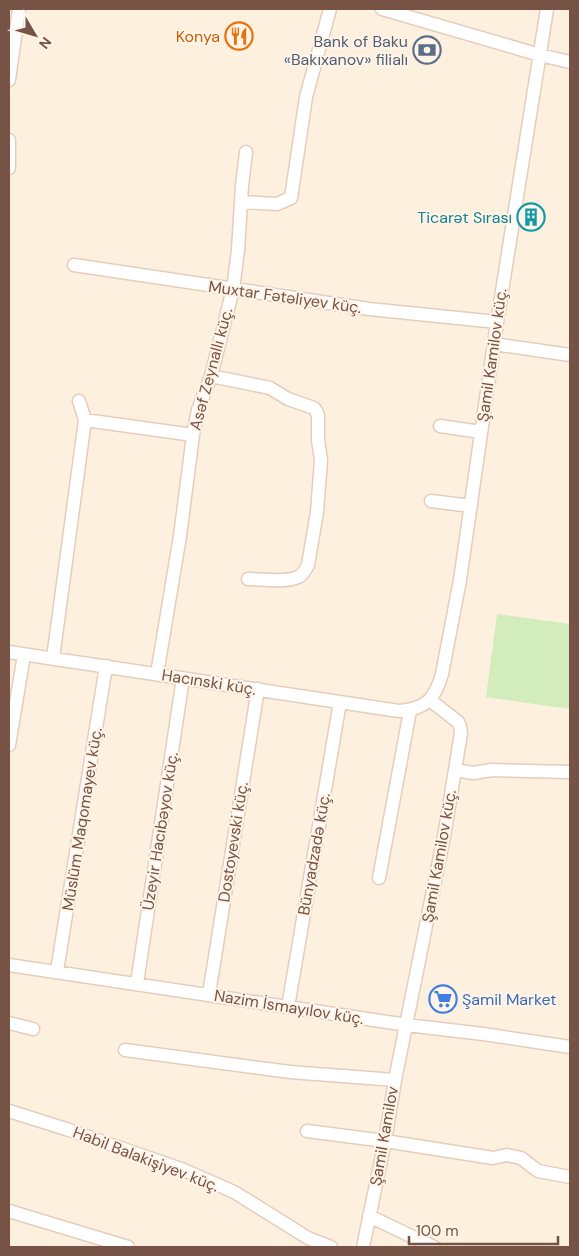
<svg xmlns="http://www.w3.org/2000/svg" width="579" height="1256" viewBox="0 0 579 1256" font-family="'DM Sans',sans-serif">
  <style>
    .green { fill: #d3ecbc }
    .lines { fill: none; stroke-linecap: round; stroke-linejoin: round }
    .minor-casing { stroke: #e5cdbd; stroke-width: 15 }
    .minor { stroke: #fff; stroke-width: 12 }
    .labels { text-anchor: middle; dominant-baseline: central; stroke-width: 4; stroke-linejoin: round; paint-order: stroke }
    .food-label { font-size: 16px; fill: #c56008; stroke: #fff4e7; text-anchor: end }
    .service-label { font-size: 16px; fill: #4e5e75; stroke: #fff4e7; text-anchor: end }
    .culture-label { font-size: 16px; fill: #0d838f; stroke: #fff4e7; text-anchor: end }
    .street-label { font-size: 16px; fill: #765345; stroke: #fff4e7 }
    .shop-label { font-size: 16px; fill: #366cbe; stroke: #fff4e7; text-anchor: start }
  </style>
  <rect width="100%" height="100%" fill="#fef0df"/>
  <path class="green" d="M 497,614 L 570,624 L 570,709 L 486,697 Z"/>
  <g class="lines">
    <g class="minor-casing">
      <path id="minor" d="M 382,9 L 540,55 L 570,62
        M 9,80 L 19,9
        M 9,140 L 9,168
        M 241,202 L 277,204 L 291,198 L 306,97 L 330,9
        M 74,265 L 369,309 L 497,322
        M 494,344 L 570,355
        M 211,376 L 270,388 L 288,399 L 314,408 L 316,411 L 318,415 L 318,440 L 321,460 L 317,512 L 308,565 C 306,569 303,575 298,577 C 286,583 262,579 248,579
        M 79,401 L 85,420
        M 440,426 L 481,432
        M 431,501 L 471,506
        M 9,652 L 399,711 C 426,709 435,699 442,674 L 460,580 L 497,322 L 547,9
        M 53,658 L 85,420 L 193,435
        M 157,674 L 180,536 L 193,435 L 198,410 L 211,376 L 233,289 L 238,250 L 242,186 L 246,152
        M 9,745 L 24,655
        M 455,770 L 473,773 L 492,770 L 570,772
        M 379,878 L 410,711
        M 9,965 L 407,1025 L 483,1034 L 570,1047
        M 57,971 L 106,666
        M 137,983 L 183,678
        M 209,994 L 258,689
        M 288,1007 L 340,702
        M 9,1023 L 33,1029
        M 125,1050 L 290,1072 L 395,1080
        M 9,1111 L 66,1129 L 184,1170 L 234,1192 L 308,1238 L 331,1247
        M 307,1131 L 385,1141 L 493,1158 L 507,1155 L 521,1158 L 538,1171 L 570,1177
        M 9,1211 L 128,1247
        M 369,1216 L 434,1247
        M 363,1247 L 385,1141 L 395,1080 L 445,831 L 461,733 L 460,726 L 458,722 L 430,700"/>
    </g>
    <use href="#minor" class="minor"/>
  </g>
  <defs>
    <g id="restaurant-ring" transform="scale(1.4375)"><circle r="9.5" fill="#fff4e7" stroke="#e8710a" stroke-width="1.5"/><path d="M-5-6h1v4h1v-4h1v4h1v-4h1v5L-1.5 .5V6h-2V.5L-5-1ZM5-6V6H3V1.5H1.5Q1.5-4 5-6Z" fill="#e8710a"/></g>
    <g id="bank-ring" transform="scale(1.4375)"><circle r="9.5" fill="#fff4e7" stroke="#5c6f8a" stroke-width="1.5"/><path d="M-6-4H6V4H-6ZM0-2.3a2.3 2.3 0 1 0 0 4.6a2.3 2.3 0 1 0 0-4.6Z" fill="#5c6f8a"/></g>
    <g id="building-ring" transform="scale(1.4375)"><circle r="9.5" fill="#fff4e7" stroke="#0f9aa8" stroke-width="1.5"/><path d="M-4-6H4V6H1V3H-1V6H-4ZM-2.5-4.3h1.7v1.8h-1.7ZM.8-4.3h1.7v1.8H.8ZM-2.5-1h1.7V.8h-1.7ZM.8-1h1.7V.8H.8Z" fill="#0f9aa8"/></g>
    <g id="supermarket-ring" transform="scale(1.4375)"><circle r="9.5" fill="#fff4e7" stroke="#3f7fe0" stroke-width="1.5"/><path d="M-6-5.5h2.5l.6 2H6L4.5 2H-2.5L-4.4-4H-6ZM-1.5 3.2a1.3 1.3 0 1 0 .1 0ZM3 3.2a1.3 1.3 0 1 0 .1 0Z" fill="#3f7fe0"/></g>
  </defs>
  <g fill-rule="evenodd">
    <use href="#restaurant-ring" x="239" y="36"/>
    <use href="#bank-ring" x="427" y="50"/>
    <use href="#building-ring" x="531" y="217"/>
    <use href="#supermarket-ring" x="443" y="999"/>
  </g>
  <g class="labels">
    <g class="food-label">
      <text x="220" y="36">Konya</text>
    </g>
    <g class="service-label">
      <text x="408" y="41">Bank of Baku<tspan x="408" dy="18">«Bakıxanov» filialı</tspan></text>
    </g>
    <g class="culture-label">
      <text x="512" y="217">Ticarət Sırası</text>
    </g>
    <g class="street-label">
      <text transform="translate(285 297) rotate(8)">Muxtar Fətəliyev küç.</text>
      <text transform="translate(492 355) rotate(-82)">Şamil Kamilov küç.</text>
      <text transform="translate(211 369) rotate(-75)">Asəf Zeynallı küç.</text>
      <text transform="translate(209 682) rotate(9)">Hacınski küç.</text>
      <text transform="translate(82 819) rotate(-81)">Müslüm Maqomayev küç.</text>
      <text transform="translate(160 831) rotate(-81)">Üzeyir Hacıbəyov küç.</text>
      <text transform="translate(233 842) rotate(-81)">Dostoyevski küç.</text>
      <text transform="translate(314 854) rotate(-80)">Bünyadzadə küç.</text>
      <text transform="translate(439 856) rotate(-80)">Şamil Kamilov küç.</text>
      <text transform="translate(289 1007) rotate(9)">Nazim İsmayılov küç.</text>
      <text transform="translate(384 1136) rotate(-80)">Şamil Kamilov</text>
      <text transform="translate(146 1159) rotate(21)">Habil Balakişiyev küç.</text>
    </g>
    <g class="shop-label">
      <text x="462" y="999">Şamil Market</text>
    </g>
  </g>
  <rect width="579" height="1256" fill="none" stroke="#765345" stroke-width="20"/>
  <g transform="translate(35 35) rotate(128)" stroke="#fff4e7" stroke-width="4" paint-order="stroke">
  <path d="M0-4L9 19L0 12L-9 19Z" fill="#765345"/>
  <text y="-8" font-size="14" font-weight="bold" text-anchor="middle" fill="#765345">N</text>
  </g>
  <path d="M409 1236v8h149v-8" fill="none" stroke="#765345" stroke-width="2.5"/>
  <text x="416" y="1236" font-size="15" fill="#765345" stroke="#fff4e7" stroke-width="4" paint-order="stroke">100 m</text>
</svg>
